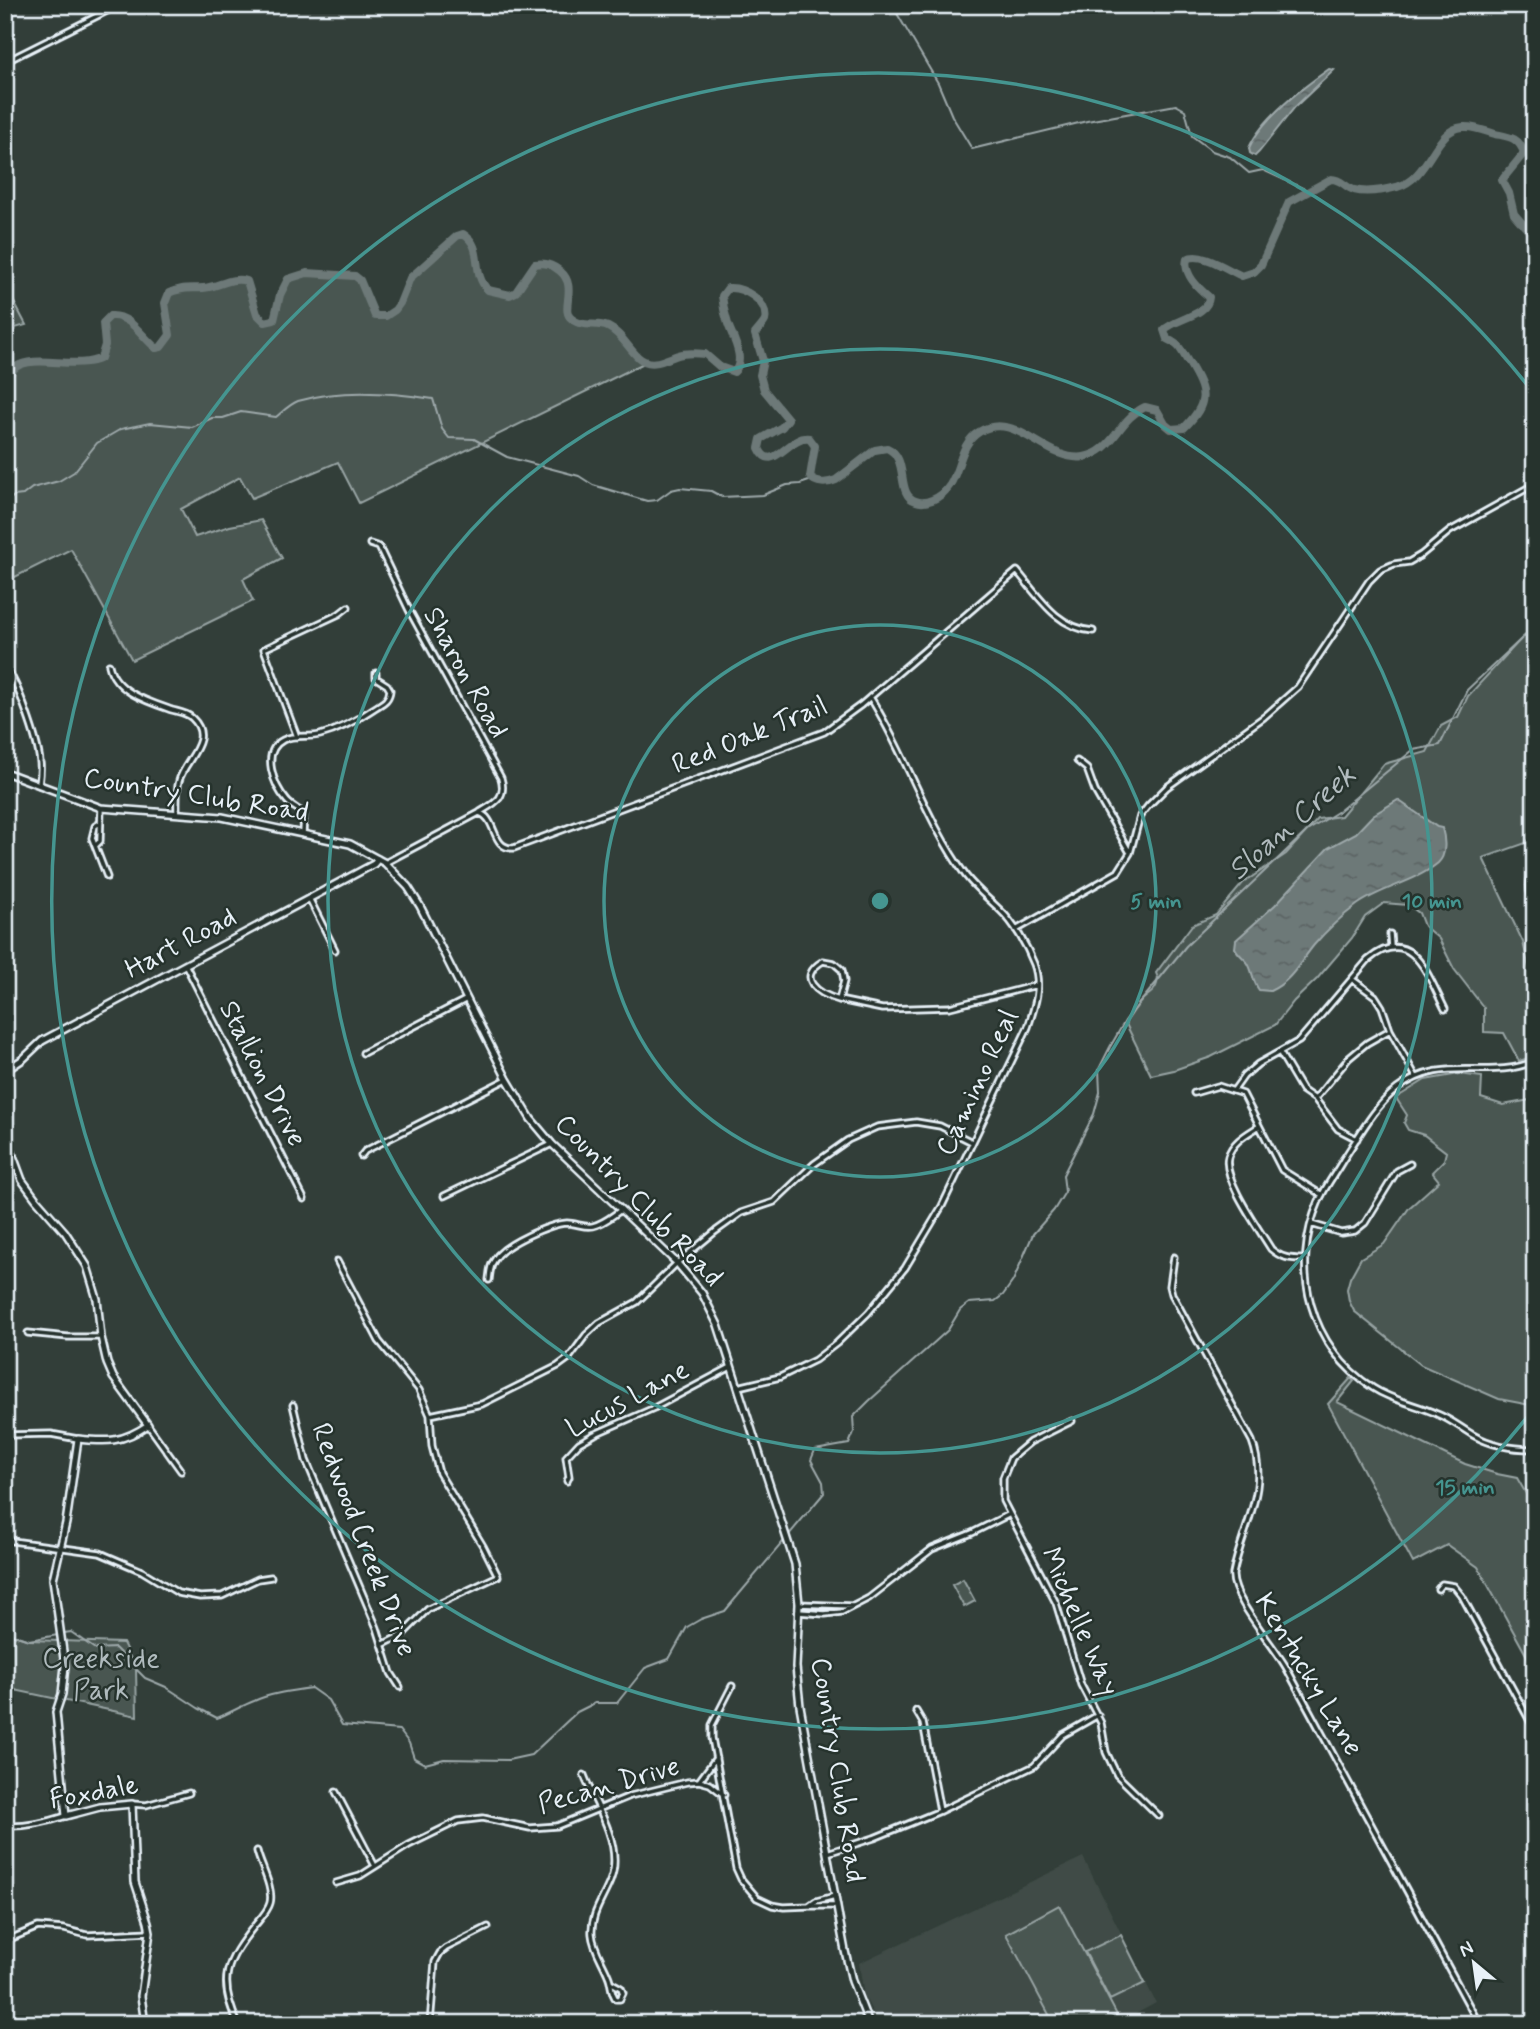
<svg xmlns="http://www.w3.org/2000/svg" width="1540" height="2029" viewBox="0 0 1540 2029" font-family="Mynerve,sans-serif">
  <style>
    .built { fill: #3f4b46 }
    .green { fill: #495651; stroke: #98a4a4; stroke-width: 2 }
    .forest { fill: url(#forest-crowns); stroke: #98a4a4; stroke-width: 2 }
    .water { fill: url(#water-ripples); stroke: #9ea9ab; stroke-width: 2 }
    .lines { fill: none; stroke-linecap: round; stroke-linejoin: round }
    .stream { stroke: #9ea9ab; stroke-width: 2 }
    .river { stroke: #6d7978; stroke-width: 8 }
    .street-casing { stroke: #e8f1f8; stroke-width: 9 }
    .secondary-casing { stroke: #e8f1f8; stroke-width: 10 }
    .street { stroke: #26332d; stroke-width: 3.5 }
    .secondary { stroke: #26332d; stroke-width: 5 }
    .ring { fill: none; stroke: #459590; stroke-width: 3.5 }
    .labels { text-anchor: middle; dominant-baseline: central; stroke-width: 5; stroke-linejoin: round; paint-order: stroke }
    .street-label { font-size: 28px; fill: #e8f1f8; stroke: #26332d }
    .park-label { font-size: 28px; fill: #b0bbbe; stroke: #26332d }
    .water-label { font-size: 30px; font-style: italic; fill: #b1bbbe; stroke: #26332d }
    .centre { fill: #459590; stroke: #26332d; stroke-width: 3.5 }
    .ring-label { font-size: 21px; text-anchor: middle; font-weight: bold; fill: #459590; stroke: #26332d; stroke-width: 5; stroke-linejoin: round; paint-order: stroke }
  </style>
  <defs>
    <pattern id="forest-crowns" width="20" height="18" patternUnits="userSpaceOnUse" patternTransform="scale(1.75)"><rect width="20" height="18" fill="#495651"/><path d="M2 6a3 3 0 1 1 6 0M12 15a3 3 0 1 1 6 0" fill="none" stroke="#636f6b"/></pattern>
    <pattern id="water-ripples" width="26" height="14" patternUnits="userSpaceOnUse" patternTransform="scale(1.75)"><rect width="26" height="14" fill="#6d7978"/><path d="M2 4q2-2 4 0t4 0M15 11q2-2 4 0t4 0" fill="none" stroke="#5b6363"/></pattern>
  </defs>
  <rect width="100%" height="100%" fill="#323e39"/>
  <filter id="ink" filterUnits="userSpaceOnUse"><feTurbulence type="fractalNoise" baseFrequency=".0143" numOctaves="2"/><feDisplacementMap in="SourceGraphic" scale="14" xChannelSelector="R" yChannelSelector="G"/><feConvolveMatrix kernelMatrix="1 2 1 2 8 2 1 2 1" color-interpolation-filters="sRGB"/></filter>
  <g filter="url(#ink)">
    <path class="built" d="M 1083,1857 L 1156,2003 L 1117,2024 L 879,2024 L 864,1996 L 859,1963 Z"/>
    <path class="green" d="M 463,235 C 484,248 470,273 487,291 C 522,305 516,283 536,265 C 571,260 570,289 566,314 C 578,330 593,320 608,328 C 624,335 630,356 646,362 L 359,503 L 338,462 L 252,498 L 240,477 L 181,509 L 195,537 L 230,526 L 261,520 L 282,558 L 243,579 L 253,601 L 132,660 L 71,549 L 5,582 L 5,381 L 17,367 C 45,358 76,371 101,358 L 106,345 L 104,323 L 110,317 C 130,316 142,337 155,349 L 161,347 L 170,335 C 169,321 163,307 170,293 C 182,287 196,291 209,288 C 222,285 232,278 247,282 C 255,295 251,312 264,323 L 274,320 L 281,295 L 289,280 L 308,274 L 354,277 L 360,281 L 374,317 L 387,316 L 395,310 L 410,279 L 458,237 Z
      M 1534,632 L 1535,833 L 1526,843 L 1483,858 L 1523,942 L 1535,994 L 1535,1056 L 1519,1061 L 1504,1033 L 1484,1032 L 1484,1008 L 1454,969 L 1439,939 L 1424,926 L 1419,913 L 1408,905 L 1384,903 L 1365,917 L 1352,938 L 1317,979 L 1294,1001 L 1275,1025 L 1211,1057 L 1174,1070 L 1151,1075 L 1125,1022 C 1132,1016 1134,1008 1140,1002 C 1149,993 1157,992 1158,978 L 1156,973 L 1192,925 L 1216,915 L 1243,883 L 1286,854 L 1318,819 L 1341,816 L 1384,764 L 1427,752 L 1441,726 L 1458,717 L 1468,696 L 1522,638 Z
      M 1459,1074 L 1482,1077 L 1481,1098 L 1503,1105 L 1535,1099 L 1533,1128 L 1535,1131 L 1535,1406 L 1499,1399 L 1421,1365 L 1354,1311 L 1349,1301 L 1347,1289 L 1350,1278 L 1361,1258 L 1384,1244 L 1409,1208 L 1439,1181 L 1432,1172 L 1444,1160 L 1446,1152 L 1424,1135 L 1408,1130 L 1404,1123 L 1407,1115 L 1396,1098 L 1425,1080 Z
      M 1351,1378 L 1354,1381 L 1337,1402 L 1465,1464 L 1497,1474 L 1517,1478 L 1535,1509 L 1535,1671 L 1478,1567 L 1447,1545 L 1413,1563 L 1328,1404 Z
      M 963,1579 L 975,1601 L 964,1607 L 952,1585 Z
      M 5,1632 L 29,1640 L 123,1643 L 136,1669 L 137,1716 L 5,1688 Z
      M 1059,1905 L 1117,2015 L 1100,2024 L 1054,2024 L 1006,1934 Z
      M 1121,1935 L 1145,1983 L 1110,2000 L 1085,1952 Z"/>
    <path class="forest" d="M 5,285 L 26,325 L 5,331 Z"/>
    <path class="water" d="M 1329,69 L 1334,70 L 1295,107 L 1259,152 L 1255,156 L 1250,153 L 1249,148 C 1262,118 1302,88 1329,69 Z
      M 1398,800 L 1437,827 L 1442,828 C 1445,838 1447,855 1438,863 C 1414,883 1382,887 1357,905 C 1342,916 1326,931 1314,945 C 1300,962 1291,982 1270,991 L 1259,990 C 1252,981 1253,970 1247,962 C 1242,956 1238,954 1235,948 L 1236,940 L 1275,905 L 1328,848 L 1356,833 L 1373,815 Z"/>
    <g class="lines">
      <path class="stream" d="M 892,5 L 938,83 L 952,116 L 972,149 L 1087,121 L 1176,105 L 1185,110 L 1192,136 L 1212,151 L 1230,157 L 1249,173 L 1263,170 L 1311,192
        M 8,501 L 14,496 L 23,495 L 32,488 L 59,481 L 74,472 L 97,443 L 121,429 L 150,423 L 192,427 L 212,418 L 223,418 L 241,412 L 276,417 C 282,412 290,404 298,401 C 341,388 390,392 433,399 L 442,429 L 449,438 L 474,439 L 507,457 L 579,476 L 593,485 L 647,501 L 657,500 L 671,490 L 680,488 L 711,491 L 722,497 L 763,495 L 787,485 L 800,484 L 812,480
        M 5,1632 L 29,1640 L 58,1635
        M 64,1633 L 71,1632 L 95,1649 L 115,1648 L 145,1678 L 166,1687 L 198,1708 L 217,1718 C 230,1713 241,1706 254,1701 C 272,1693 292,1691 311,1688 L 328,1700 L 342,1725 L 399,1730 L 409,1743 L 414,1758 L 425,1764 L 444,1759 L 508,1760 L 531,1755 L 577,1712 L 595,1703 L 617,1703 L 645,1668 L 669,1659 L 687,1627 L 701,1619 L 725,1611 L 824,1493 L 823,1482 L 811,1460 L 815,1450 L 849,1444 L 854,1432 L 853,1417 L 869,1401 L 948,1330 L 960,1310 L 969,1303 L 995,1301 L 1003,1295 L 1013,1281 L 1033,1234 L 1054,1210 L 1065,1192 L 1063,1175 L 1094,1114 L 1100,1092 L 1099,1069 L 1110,1047 L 1125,1021 L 1186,946 L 1307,831 L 1339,811 L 1413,750 L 1440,745 L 1467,690 L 1535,626"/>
      <path class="river" d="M 5,381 C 8,377 12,370 16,367 C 34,354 78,370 101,358 L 105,345 L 103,323 L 110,316 C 130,314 142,337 156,348 L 161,347 L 170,335 L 165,303 L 169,293 C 180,287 191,289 203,288 C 219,287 231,276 247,281 L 257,314 L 265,322 L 274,320 L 280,295 L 288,279 L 307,273 L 355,276 L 360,280 L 375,316 L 386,316 L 395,310 L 400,303 L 410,278 L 457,236 L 463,234 C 485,247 470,272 488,290 L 510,295 L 516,292 L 535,264 C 545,262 552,264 560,271 C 579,287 559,310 572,319 C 582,328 597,322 608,327 C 621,333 628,348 638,357 C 651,369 666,359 678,355 C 686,352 696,353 705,354 L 720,367 L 734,372 C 746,360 733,338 728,324 C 725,315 723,306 722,296 L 728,288 C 744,287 769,301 765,321 C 763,325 758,330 755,334 L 763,361 L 760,375 L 764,390 L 788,419 L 782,427 L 761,439 L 759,448 C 771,476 790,434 809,438 L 815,446 L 810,477 C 816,484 827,484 836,480 L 875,450 L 887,448 C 910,458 895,495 916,501 C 921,503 927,502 932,500 C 964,487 953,448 979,432 C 1016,409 1046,463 1084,457 C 1114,452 1118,419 1145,407 L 1157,410 L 1165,424 L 1171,429 L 1184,428 C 1210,402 1206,392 1189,363 C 1181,351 1181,345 1167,339 L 1164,330 C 1176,318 1208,316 1209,297 C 1198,288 1183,274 1187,259 C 1201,251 1228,270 1242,276 L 1254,272 L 1261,265 L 1289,202 L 1331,179 C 1342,179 1344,187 1354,190 C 1366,193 1385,190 1397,187 C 1430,178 1434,129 1463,127 C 1474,126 1485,131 1495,134 C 1509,137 1519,137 1524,153 L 1502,180 L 1509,193 L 1514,214 L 1535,238"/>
      <g class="street-casing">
        <path id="street" d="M 5,62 L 119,5
          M 370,544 L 379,547 L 409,610 L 501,778 C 507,798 495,803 480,812
          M 109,665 C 115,692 149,702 172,710 C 179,712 187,713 192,718 C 215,740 184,760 179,781 C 176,791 177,803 177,813
          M 5,666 C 18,683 38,741 40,762 C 41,770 40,777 39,785
          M 297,737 L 264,649 L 339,614 L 348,607
          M 1077,761 L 1087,769 L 1095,791 L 1129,851
          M 100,823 L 95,826 L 92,838 L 107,877
          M 303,833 L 304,814 C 299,809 292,807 287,801 C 274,786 260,752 283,740 C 294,734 308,738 320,735 C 339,730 357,720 373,709 C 382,703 389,701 390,690 L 387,685 L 376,678 L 376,673
          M 96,845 L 100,841 L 101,808
          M 385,863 L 479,813 C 497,817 491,850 514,848 L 824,732 L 861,705 L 1017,571 C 1039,597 1057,628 1093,631
          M 1535,869 C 1526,881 1529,894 1535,906
          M 310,900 L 335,950
          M 1016,930 L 1118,872 L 1130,853 L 1140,816 L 1148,806 L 1167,787 L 1264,717 L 1298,687 L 1369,581 L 1380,570 L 1394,564 L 1409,562 L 1421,555 L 1450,531 L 1535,484
          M 1390,934 L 1391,947
          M 823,961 L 834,963 L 842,970 L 844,981 L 839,1000 C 818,994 795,978 823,961 Z
          M 186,966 L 304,1199
          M 1353,980 L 1375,996 L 1382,1007 L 1390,1030 L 1416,1077
          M 839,1000 L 882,1009 L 950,1007 L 1037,985
          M 363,1053 L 467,999
          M 1280,1053 L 1302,1090 L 1315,1099 L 1338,1129 L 1357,1139
          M 1535,1061 C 1487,1082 1443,1053 1397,1089 C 1374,1107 1359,1136 1343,1160 C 1335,1174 1325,1187 1319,1201 C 1289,1268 1310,1348 1373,1388 C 1393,1401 1415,1404 1437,1414 C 1450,1419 1461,1428 1473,1435 C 1492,1446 1513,1449 1535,1449
          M 1234,1090 L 1244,1076 L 1258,1064 L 1299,1041 L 1368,960 C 1412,923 1428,976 1445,1009
          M 1194,1093 L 1218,1086 L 1243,1094 L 1282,1170 L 1322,1195
          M 1315,1099 L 1349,1058 L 1367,1043 L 1390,1030
          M 1258,1127 C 1247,1134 1232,1142 1228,1157 C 1222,1178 1259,1229 1271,1249 C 1281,1258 1290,1259 1304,1259
          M 361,1156 L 365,1151 L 507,1079
          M 444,1196 L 552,1144
          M 1311,1224 L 1341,1233 L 1355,1231 L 1365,1223 L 1397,1171 L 1410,1164
          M 1174,1257 L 1170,1286 L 1172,1294 L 1252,1441 C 1270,1489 1242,1527 1233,1574 C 1231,1598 1274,1645 1287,1669 C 1352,1787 1414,1906 1479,2024
          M 337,1261 L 379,1341 L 419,1390 L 430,1415 L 432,1446 L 439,1473 L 483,1546 L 498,1576 L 428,1609 L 402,1635 L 382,1645
          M 489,1280 C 490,1272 490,1265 495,1259 C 504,1244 549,1224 567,1223 C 576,1223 585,1228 593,1226 C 605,1223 612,1216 621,1210
          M 28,1333 L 68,1337 L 101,1337
          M 738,1387 L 780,1377 L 815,1360 L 837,1343 L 868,1313 L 905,1268 L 942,1206 L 1028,1027 C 1035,1006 1042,986 1034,964 C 1027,946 1014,923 1000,910 C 989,899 976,889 966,876 C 926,821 906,754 870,697
          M 293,1405 L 306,1460 L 377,1628 L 391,1673 L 400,1687
          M 430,1415 L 482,1404 L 558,1366 L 569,1358 L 586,1335 L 599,1323 L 637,1302 L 677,1263 L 716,1231 L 741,1213 L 774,1202 L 814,1164 L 848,1140 L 877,1127 L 916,1122 L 940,1126 L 972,1142
          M 1072,1421 L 1030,1442 L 1011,1458 L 1003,1478 L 1003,1501 L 1056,1603 L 1081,1685 L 1101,1723 L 1106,1752 L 1117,1775 L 1159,1816
          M 148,1425 L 181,1471
          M 5,1435 L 51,1434 L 78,1439
          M 567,1481 L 569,1477 L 566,1457 L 579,1443 L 595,1434 L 654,1408 L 731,1367
          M 5,1540 L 100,1553 L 142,1571 L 178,1593 L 200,1597 L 222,1596 L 258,1579 L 271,1577
          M 1438,1589 L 1442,1584 L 1454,1586 L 1462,1596 L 1535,1730
          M 799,1604 L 853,1606
          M 798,1612 L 825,1614 L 842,1612 L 869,1598 L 932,1549 L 972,1533 L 1008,1515
          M 732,1686 L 712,1725 L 712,1738 L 736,1868 L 741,1879 L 757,1898 L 772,1905 L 784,1907 L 809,1906
          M 916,1711 L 923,1723 L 940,1811
          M 584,1775 C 594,1802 615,1832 614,1862 C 614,1888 590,1908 592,1934 C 593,1948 603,1962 608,1975 C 612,1983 610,1992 616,1999 L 620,1999 L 623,1993 L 621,1988 L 612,1983
          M 699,1781 L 716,1758
          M 336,1792 L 375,1866
          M 132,1804 L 146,1805 L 189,1793
          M 5,1826 C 27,1827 45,1823 66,1816
          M 827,1853 L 874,1838 L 940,1811 L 1034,1766 L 1063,1735 L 1098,1715
          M 336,1883 L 360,1876 L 409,1845 L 458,1821 L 483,1818 L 530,1828 L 557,1826 L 630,1796 L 687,1782 L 699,1781 L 710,1784 L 724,1795
          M 835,1896 L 816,1901 L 809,1906 L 837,1906
          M 5,1941 L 38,1927 L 64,1929 L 87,1935 L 150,1932
          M 238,2024 C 217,1979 226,1962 255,1925 C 260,1919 268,1911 270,1903 C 274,1888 260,1865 257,1851
          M 430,2024 L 435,1962 L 440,1953 L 446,1948 L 488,1927"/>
      </g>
      <g class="secondary-casing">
        <path id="secondary" d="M 5,772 L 101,808 L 222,817 L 350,844 L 385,863 L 408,887 L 420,906 L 507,1079 L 531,1119 L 552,1144 L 677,1263 L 702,1293 L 718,1325 L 795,1564 L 799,1604 L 796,1667 L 800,1706 L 845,1951 L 852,1981 L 869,2024
          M 5,1071 L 23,1059 L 42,1041 L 374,864 L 378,859
          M 5,1134 L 22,1180 L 36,1199 L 65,1232 L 87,1266 L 97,1299 L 101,1337 L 107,1363 L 113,1377 L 148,1425 C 122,1443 107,1442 78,1439 L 66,1523 L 53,1579 L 65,1666 L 62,1694 L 56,1712 L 66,1816 L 100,1807 L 132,1804 L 135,1882 L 148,1922 L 150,1932 L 141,1996 L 145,2024"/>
      </g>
      <use href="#street" class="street"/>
      <use href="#secondary" class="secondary"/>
    </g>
  </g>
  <g class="ring">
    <circle cx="880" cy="901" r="276"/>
    <circle cx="880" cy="901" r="552"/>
    <path d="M1532 1411A828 828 0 1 1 1532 391"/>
  </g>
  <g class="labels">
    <g class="street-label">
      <text transform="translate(465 673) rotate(61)">Sharon Road</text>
      <text transform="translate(750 736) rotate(-22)">Red Oak Trail</text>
      <text transform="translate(196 796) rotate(9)">Country Club Road</text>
      <text transform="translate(181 944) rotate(-28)">Hart Road</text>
      <text transform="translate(262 1074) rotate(63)">Stallion Drive</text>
      <text transform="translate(978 1083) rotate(-65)">Camino Real</text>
      <text transform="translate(638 1201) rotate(46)">Country Club Road</text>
      <text transform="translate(628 1400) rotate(-28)">Lucus Lane</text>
      <text transform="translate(363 1540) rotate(69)">Redwood Creek Drive</text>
      <text transform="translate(1079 1622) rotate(67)">Michelle Way</text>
      <text transform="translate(1308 1675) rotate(59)">Kentucky Lane</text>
      <text transform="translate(837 1770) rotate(81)">Country Club Road</text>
      <text transform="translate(609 1786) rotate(-16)">Pecan Drive</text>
      <text transform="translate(94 1793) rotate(-10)">Foxdale</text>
    </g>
    <g class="park-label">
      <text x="101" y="1659">Creekside<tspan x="101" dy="32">Park</tspan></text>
    </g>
    <g class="water-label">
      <text transform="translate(1292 823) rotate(-41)">Sloan Creek</text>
    </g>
  </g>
  <circle cx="880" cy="901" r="10" class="centre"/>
  <g class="ring-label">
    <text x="1156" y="908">5 min</text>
    <text x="1432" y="908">10 min</text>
    <text x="1465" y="1494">15 min</text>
  </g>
  <rect width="1540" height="2029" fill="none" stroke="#26332d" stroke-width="28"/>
  <rect x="14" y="14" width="1512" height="2001" fill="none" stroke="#e8f1f8" stroke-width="2.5" filter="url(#ink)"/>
  <g transform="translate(1474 1963) rotate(331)" stroke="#26332d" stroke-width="5" paint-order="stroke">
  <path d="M0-5L12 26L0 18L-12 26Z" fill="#e8f1f8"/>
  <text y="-10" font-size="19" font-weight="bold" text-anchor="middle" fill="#e8f1f8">N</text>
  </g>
</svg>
